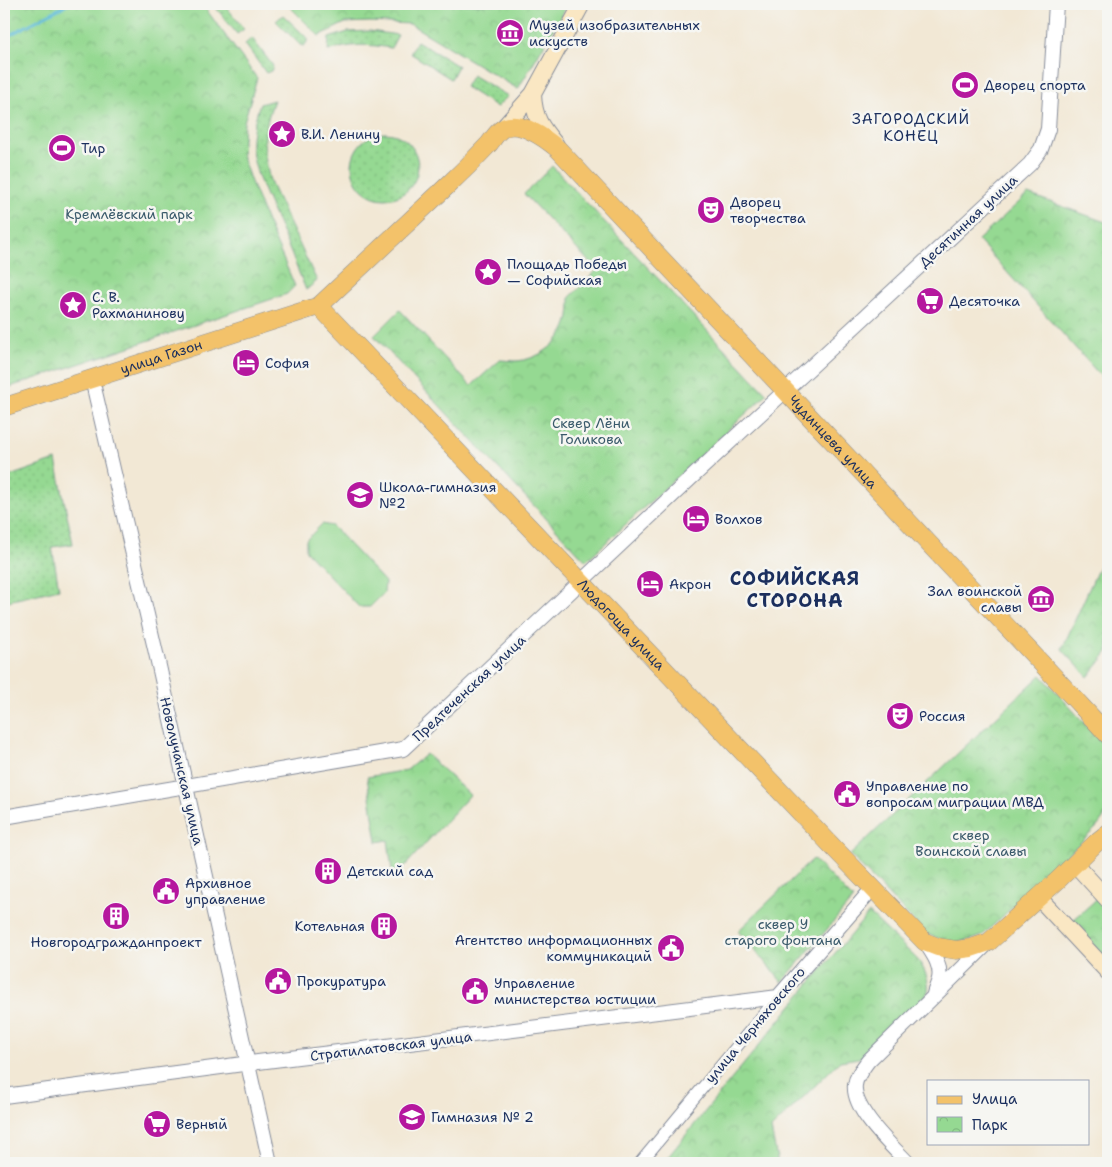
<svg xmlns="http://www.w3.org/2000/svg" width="1112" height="1167" viewBox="0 0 1112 1167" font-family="'Shantell Sans',sans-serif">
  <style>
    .grass { fill: url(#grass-dots); stroke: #588478 }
    .park { fill: url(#park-crowns); stroke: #588478 }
    .pitch { fill: #95d992; stroke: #588478 }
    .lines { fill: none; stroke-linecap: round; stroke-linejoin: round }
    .stream { stroke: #5dbbdb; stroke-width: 3 }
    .minor-casing { stroke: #868c9a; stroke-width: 13 }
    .tertiary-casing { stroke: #868c9a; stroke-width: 16 }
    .secondary-casing { stroke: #868c9a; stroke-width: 18 }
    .primary-casing { stroke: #868c9a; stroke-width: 19 }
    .minor { stroke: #fff; stroke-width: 11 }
    .tertiary { stroke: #fff; stroke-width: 14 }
    .secondary { stroke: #fae7c3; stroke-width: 16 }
    .primary { stroke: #f3c26a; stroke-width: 18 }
    .labels { text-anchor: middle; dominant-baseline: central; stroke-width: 5; stroke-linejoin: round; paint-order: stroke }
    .poi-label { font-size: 14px; fill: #1b2f5e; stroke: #f6f6f2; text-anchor: start }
    .park-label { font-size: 14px; fill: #3a5a6b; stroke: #f6f6f2 }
    .street-label { font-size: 14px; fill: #1b2f5e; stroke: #f6f6f2 }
    .neighbourhood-label { font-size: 15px; letter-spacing: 1px; fill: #1b2f5e; stroke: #f6f6f2 }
    .district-label { font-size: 19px; font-weight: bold; letter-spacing: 1px; fill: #1b2f5e; stroke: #f6f6f2 }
  </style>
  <defs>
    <pattern id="grass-dots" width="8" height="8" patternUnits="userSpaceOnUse" patternTransform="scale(1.25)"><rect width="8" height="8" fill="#95d992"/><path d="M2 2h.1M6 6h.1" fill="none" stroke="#80bb80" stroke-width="1.8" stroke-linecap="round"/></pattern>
    <pattern id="park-crowns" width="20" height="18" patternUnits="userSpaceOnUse" patternTransform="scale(1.25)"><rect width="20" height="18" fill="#95d992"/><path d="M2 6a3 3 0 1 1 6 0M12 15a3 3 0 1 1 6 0" fill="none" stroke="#80bb80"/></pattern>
  </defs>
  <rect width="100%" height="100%" fill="#f6f6f2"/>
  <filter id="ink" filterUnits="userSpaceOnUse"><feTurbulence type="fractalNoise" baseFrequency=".02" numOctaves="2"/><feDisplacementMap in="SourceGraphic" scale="10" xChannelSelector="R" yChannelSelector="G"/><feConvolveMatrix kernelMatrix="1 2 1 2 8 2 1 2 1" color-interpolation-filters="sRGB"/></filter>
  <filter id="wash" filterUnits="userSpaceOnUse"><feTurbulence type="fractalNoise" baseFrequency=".0096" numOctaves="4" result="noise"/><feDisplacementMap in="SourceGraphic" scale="20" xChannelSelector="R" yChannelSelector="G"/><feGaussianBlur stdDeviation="1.12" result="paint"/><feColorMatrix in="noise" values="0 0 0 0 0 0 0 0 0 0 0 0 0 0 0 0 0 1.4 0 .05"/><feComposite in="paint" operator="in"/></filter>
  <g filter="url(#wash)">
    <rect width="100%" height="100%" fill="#f2e8d5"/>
    <path class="grass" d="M 213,4 L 224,4 L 244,29 L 237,34 Z
      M 283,15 L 307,38 L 307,42 L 304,46 L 300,45 L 276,21 Z
      M 370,31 L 398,35 L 391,48 C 367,44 351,44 328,51 L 329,38 L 348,32 Z
      M 252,38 L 273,66 L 271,71 L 266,73 L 245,44 Z
      M 417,41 L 458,66 L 451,79 L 410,53 Z
      M 472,75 L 508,96 L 497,107 L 465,87 Z
      M 274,100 C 262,132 262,151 271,184 L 317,281 L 306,290 C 296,266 287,242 276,219 C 267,197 254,173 252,149 C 251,133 255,118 260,104 Z
      M352 166a33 33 0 1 1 66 0a33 33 0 1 1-66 0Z
      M 56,460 L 73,544 L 52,547 L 59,589 L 4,602 L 4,478 Z"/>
    <path class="park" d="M 4,4 L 202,4 L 257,78 L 244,122 L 242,156 L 251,182 L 265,217 L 295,286 L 287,294 L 4,389 Z
      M 287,4 L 568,4 L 518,89 L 410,24 L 369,22 L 345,23 L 319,36 Z
      M 552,166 L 767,394 L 586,561 L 374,336 L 400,310 L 471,386 L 500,360 C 505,360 511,361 516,361 C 537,360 560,344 567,324 C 570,315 570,306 570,297 L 597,270 L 524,194 Z
      M 1028,194 L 1108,223 L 1108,384 L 978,240 Z
      M 1108,547 L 1108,652 L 1088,677 L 1062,649 Z
      M 1041,675 L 1106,747 L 1108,752 L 1108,810 L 1103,819 L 1097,827 L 982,936 C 961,945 948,942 926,934 L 850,855 Z
      M 426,754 L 470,795 L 393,879 L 388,840 L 377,842 L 367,777 L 407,770 Z
      M 813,859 L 853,899 L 782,982 L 738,931 Z
      M 1100,896 L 1108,906 L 1108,965 L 1070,923 Z
      M 869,913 L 918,960 C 924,968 930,981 928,991 C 927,995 924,999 922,1002 L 865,1057 L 840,1061 L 771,1129 L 778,1163 L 663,1163 L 819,972 Z"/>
    <path class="pitch" d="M 322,524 L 332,526 L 385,582 L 384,593 L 370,607 L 359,607 L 306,551 L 306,540 Z"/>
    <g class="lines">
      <path class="stream" d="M 4,38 L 68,4"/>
    </g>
  </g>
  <g filter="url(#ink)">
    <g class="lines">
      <g class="minor-casing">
        <path id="minor" d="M 640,1163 L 778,997"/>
      </g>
      <g class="tertiary-casing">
        <path id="tertiary" d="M 92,379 L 159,666 L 270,1163
          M 4,817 L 403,749 L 690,479 L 1030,164 L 1041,149 L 1048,129 L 1056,4
          M 925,942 C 932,953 942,965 939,979 C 938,984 935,989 934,994
          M 4,1096 L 258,1062 L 778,997 L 873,888
          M 908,1163 C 892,1146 852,1110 855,1085 C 856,1076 863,1068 868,1061 L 987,944"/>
      </g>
      <g class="secondary-casing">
        <path id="secondary" d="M 533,94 C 534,118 541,127 556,145
          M 503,128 L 533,94 L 582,4
          M 1075,864 L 1108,900
          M 1039,898 L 1108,972"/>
      </g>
      <g class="primary-casing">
        <g id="primary">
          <path id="s1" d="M 319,306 L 834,848 L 925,942 L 938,947 L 956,950 L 971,948 L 989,942 L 1057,881 L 1099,840 L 1108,833"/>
          <path id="s2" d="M 4,407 L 319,306 L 445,188 C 460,174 475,159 489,144 C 493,139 497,132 502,129 C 518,118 546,139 558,149 L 1059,682 L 1108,735"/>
        </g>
      </g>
      <use href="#minor" class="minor"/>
      <use href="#tertiary" class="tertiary"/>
      <use href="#secondary" class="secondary"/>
      <use href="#primary" class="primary"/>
    </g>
  </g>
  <defs>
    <g id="museum-disc" transform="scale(1.4375)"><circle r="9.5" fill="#b5179e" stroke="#f6f6f2"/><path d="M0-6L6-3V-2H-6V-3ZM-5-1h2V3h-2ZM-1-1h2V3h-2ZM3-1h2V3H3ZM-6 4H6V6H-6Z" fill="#fff"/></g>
    <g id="stadium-disc" transform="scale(1.4375)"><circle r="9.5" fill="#b5179e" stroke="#f6f6f2"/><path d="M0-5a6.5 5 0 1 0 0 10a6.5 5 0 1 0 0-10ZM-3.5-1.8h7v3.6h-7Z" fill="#fff"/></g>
    <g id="sight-disc" transform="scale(1.4375)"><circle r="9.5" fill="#b5179e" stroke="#f6f6f2"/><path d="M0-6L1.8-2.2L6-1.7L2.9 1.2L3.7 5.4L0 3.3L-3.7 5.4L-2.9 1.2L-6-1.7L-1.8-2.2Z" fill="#fff"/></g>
    <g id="theatre-disc" transform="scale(1.4375)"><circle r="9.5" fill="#b5179e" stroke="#f6f6f2"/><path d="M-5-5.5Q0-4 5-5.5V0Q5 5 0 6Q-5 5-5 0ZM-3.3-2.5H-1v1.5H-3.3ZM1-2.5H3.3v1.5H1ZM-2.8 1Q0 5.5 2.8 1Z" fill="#fff"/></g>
    <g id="supermarket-disc" transform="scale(1.4375)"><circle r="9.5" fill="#b5179e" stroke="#f6f6f2"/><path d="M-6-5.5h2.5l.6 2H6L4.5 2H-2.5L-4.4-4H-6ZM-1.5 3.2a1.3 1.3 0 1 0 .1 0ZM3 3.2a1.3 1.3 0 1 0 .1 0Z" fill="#fff"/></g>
    <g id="hotel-disc" transform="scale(1.4375)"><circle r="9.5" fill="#b5179e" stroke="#f6f6f2"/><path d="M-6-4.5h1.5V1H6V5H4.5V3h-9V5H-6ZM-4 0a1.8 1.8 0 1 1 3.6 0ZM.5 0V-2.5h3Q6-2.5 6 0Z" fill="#fff"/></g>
    <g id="school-disc" transform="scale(1.4375)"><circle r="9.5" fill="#b5179e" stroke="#f6f6f2"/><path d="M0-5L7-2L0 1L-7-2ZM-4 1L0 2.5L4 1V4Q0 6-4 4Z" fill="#fff"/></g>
    <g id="civic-disc" transform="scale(1.4375)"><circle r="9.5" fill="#b5179e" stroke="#f6f6f2"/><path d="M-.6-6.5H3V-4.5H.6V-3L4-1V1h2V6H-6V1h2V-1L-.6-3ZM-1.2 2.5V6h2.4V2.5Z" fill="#fff"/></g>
    <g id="building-disc" transform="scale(1.4375)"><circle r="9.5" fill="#b5179e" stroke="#f6f6f2"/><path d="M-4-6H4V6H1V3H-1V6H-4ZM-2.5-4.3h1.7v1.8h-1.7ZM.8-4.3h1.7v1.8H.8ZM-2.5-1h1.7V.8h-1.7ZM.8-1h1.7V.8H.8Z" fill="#fff"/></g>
  </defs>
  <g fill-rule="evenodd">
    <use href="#museum-disc" x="510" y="33"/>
    <use href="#stadium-disc" x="965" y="85"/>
    <use href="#sight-disc" x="282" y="134"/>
    <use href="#stadium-disc" x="62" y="148"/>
    <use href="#theatre-disc" x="711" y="210"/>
    <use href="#sight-disc" x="488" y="272"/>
    <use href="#supermarket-disc" x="930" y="301"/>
    <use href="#sight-disc" x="73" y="305"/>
    <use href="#hotel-disc" x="246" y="363"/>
    <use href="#school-disc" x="360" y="495"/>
    <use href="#hotel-disc" x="696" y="519"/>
    <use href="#hotel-disc" x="650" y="584"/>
    <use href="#museum-disc" x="1041" y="599"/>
    <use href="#theatre-disc" x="900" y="716"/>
    <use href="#civic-disc" x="847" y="794"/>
    <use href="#building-disc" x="328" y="871"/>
    <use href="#civic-disc" x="166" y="891"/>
    <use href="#building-disc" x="116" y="916"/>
    <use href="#building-disc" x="384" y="926"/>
    <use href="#civic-disc" x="671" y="948"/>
    <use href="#civic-disc" x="278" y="981"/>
    <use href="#civic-disc" x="475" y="991"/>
    <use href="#school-disc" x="412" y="1117"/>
    <use href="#supermarket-disc" x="157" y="1124"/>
  </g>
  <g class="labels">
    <g class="poi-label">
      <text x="529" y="25">Музей изобразительных<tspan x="529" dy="16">искусств</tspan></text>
      <text x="984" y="85">Дворец спорта</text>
      <text x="301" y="134">В.И. Ленину</text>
      <text x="81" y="148">Тир</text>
      <text x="730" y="202">Дворец<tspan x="730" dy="16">творчества</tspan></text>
      <text x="507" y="264">Площадь Победы<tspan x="507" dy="16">— Софийская</tspan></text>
      <text x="92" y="297">С. В.<tspan x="92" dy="16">Рахманинову</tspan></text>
      <text x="949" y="301">Десяточка</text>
      <text x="265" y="363">София</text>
      <text x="379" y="487">Школа-гимназия<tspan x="379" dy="16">№2</tspan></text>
      <text x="715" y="519">Волхов</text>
      <text x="669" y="584">Акрон</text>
      <text x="1022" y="591" text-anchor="end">Зал воинской<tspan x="1022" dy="16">славы</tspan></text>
      <text x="919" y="716">Россия</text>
      <text x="866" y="786">Управление по<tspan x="866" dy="16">вопросам миграции МВД</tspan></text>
      <text x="347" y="871">Детский сад</text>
      <text x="185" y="883">Архивное<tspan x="185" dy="16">управление</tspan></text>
      <text x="365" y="926" text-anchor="end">Котельная</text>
      <text x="652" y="940" text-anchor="end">Агентство информационных<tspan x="652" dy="16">коммуникаций</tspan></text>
      <text x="116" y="942" text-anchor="middle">Новгородгражданпроект</text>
      <text x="297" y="981">Прокуратура</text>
      <text x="494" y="983">Управление<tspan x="494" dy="16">министерства юстиции</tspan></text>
      <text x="431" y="1117">Гимназия № 2</text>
      <text x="176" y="1124">Верный</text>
    </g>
    <g class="park-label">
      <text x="129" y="214">Кремлёвский парк</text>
      <text x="591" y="423">Сквер Лёни<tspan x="591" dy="16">Голикова</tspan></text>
      <text x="971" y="835">сквер<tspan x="971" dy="16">Воинской славы</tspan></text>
      <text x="783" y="924">сквер У<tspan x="783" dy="16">старого фонтана</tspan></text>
    </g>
    <g class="street-label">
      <text transform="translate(968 221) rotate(-43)">Десятинная улица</text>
      <text stroke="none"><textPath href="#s2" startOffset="165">улица Газон</textPath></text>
      <text stroke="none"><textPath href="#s2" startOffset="1050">Чудинцева улица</textPath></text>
      <text stroke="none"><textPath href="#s1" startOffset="439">Людогоща улица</textPath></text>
      <text transform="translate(469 688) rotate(-43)">Предтеченская улица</text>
      <text transform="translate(182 771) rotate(77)">Новолучанская улица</text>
      <text transform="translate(755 1025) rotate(-50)">улица Черняховского</text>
      <text transform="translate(391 1046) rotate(-7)">Стратилатовская улица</text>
    </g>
    <g class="neighbourhood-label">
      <text x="911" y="119">ЗАГОРОДСКИЙ<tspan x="911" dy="17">КОНЕЦ</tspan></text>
    </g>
    <g class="district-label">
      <text x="795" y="578">СОФИЙСКАЯ<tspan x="795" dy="22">СТОРОНА</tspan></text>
    </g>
  </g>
  <rect width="1112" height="1167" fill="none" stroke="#f6f6f2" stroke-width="20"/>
  <rect x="927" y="1080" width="162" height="65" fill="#f6f6f2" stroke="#9ea6b7"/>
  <rect x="937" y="1096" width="25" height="8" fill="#f3c26a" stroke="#9ea6b7"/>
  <text x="972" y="1104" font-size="15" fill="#1b2f5e">Улица</text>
  <rect x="937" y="1117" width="25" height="15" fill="url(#park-crowns)" stroke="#9ea6b7"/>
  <text x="972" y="1130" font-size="15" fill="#1b2f5e">Парк</text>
</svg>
